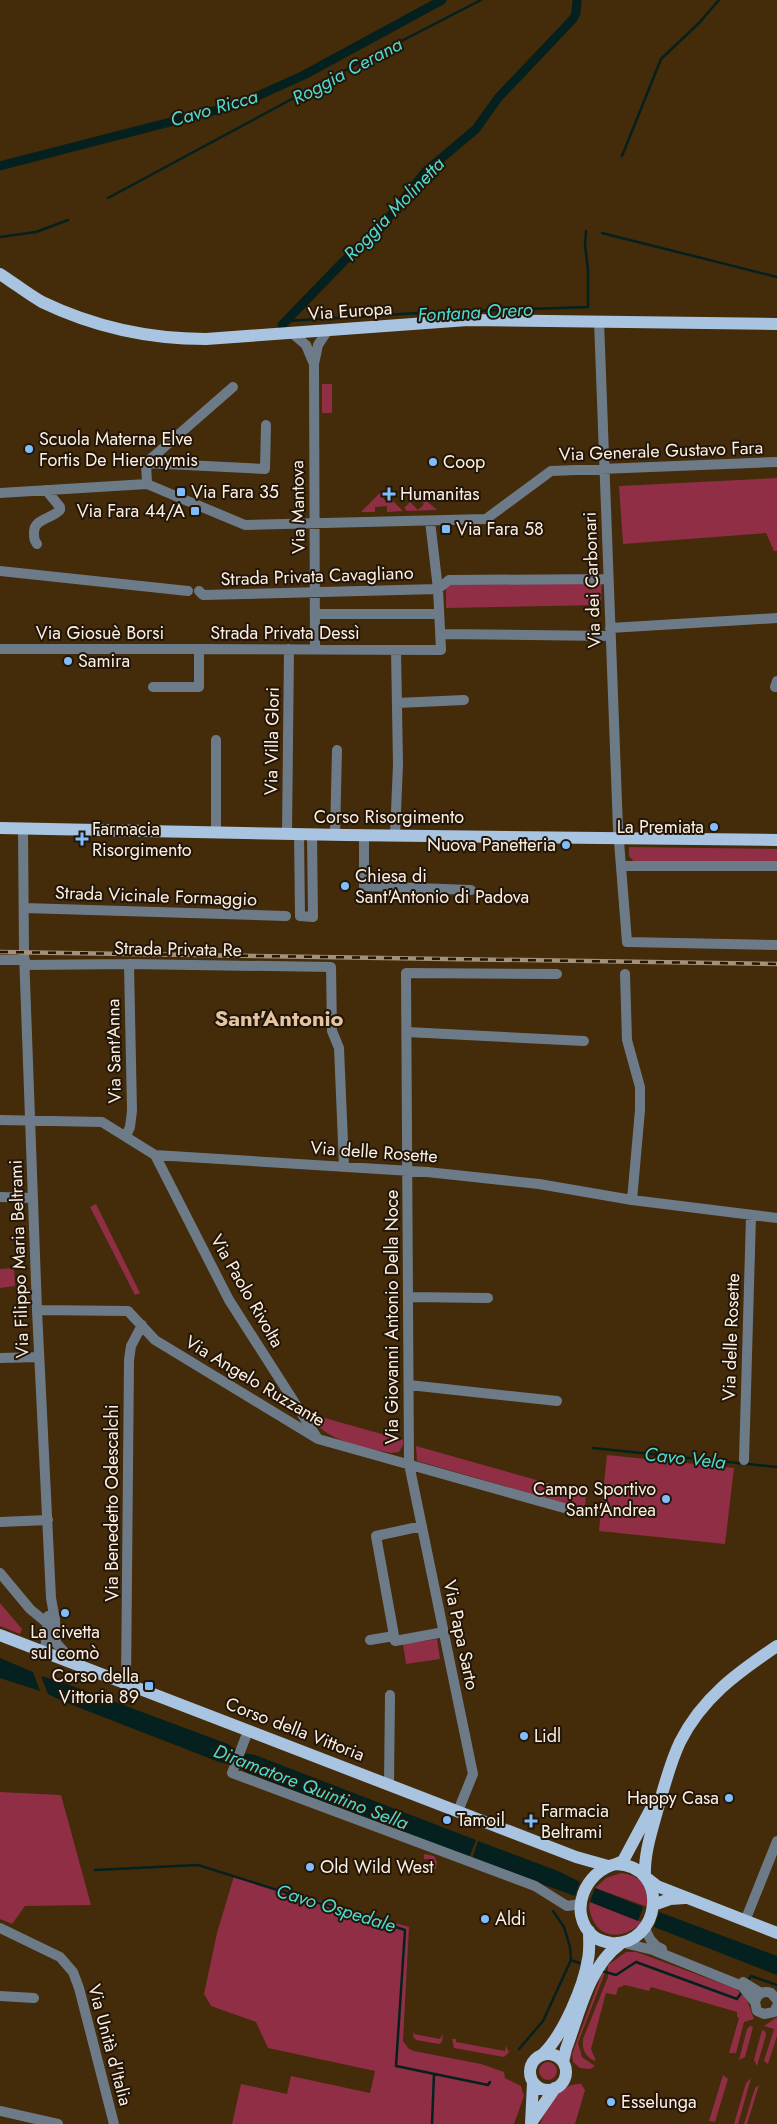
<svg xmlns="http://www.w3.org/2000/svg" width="777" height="2124" viewBox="0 0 777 2124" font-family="Jost,sans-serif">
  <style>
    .green { fill: #902e46 }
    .water { fill: #05211f }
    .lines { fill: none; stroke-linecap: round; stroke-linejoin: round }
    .stream { stroke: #05211f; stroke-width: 2.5 }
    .canal { stroke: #05211f; stroke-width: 9 }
    .minor { stroke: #6d7b89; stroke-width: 10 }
    .major { stroke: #a8c4e0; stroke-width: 12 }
    .rail-casing { stroke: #a49179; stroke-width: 4.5 }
    .rail { stroke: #221609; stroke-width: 2.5; stroke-dasharray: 8; stroke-linecap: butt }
    .poi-dot { fill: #80bdfa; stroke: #221609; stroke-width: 2 }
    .labels { text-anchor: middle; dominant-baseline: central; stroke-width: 4; stroke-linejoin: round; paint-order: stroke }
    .street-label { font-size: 18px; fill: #fdefe1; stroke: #221609 }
    .poi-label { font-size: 18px; fill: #fdefe1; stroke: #221609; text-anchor: start }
    .water-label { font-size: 19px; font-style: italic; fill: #4edad2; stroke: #221609 }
    .district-label { font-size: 22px; font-weight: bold; fill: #e5c5a1; stroke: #221609 }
  </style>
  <rect width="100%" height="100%" fill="#442b09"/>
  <path class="green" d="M 322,384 L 332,384 L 332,413 L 322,413 Z
    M 777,478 L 777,551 L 774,551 L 766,533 L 623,544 L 619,486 Z
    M 382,491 L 384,500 L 392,500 L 403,511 L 387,512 L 387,506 L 375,507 L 375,512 L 361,512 Z
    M 422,497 L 437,510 L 407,511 L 404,508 L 410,502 L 418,510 L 424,504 L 420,499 Z
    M 602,581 L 601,605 L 446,608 L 446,586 L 452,583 Z
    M 629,847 L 777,849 L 777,864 L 634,862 L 629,856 Z
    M 96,1204 L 140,1293 L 135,1295 L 90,1207 Z
    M 14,1268 L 15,1286 L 0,1288 L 0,1269 Z
    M 307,1413 L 403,1440 L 403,1445 L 399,1452 L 391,1453 C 361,1447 324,1441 307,1413 Z
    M 416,1446 L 586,1494 L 585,1509 L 417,1461 Z
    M 607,1455 L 734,1468 L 725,1544 L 599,1531 Z
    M 0,1603 L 22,1629 L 20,1634 L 0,1626 Z
    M 437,1639 L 440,1659 L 406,1664 L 403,1644 Z
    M 0,1792 L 61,1795 L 91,1905 L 25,1906 L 12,1924 L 0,1919 Z
    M 424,1854 L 434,1856 L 437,1862 L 436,1869 L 429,1868 L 430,1859 L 424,1859 Z
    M 621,1873 C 643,1876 647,1886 648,1907 L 595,1888 L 606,1878 Z
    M 234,1876 L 409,1927 L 403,2041 L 409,2049 L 414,2051 L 481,2064 L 504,2072 L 505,2078 L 521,2086 L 524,2096 L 514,2124 L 232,2124 L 241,2084 L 287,2094 L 291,2076 L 370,2093 L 375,2071 L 268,2048 L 256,2022 L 211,2006 L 204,1994 L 217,1933 Z
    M 590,1902 L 642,1922 C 627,1938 601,1941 592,1918 C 590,1912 588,1908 590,1902 Z
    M 626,1952 L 636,1952 L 645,1955 L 736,1989 L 746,1997 L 754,2019 L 744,2022 L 736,2053 L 729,2053 L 739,2018 L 737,2017 L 737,2012 L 651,1987 L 649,1991 L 625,1985 L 618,1988 L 616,1995 L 606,1993 L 591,2049 L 596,2061 C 585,2058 582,2049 583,2039 L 608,1977 L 608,1965 Z
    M 604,1968 L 606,1970 L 578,2043 L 582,2057 L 595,2066 L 590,2069 L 580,2068 L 573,2062 L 572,2054 Z
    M 777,2017 L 777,2036 L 768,2064 L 764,2061 L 774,2029 L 764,2026 Z
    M 750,2026 L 753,2027 L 745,2057 L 739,2060 L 747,2029 Z
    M 414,2030 L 414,2034 L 440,2039 L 443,2033 L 442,2042 L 439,2044 L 416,2040 L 413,2036 Z
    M 762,2030 L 765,2031 L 766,2035 L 757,2066 L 754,2060 Z
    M 452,2039 L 456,2039 L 456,2042 L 505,2051 L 506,2046 L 509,2052 L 504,2057 L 454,2048 Z
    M539 2071a9 9 0 1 1 18 0a9 9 0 1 1-18 0Z
    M 723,2075 L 728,2079 L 715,2122 L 709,2121 Z
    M 751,2078 L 738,2124 L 734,2124 L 746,2083 Z
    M 578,2084 L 581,2084 L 585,2090 L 575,2124 L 540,2124 C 547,2108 558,2085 578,2084 Z
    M 759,2085 L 747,2124 L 744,2124 L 755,2088 Z"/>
  <path class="water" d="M 0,1658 L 33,1672 L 40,1691 L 0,1678 Z
    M 41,1676 L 64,1683 L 228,1744 L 238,1751 L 233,1765 L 219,1762 L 62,1701 L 48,1694 Z
    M 242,1753 L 255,1755 L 476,1840 L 469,1858 L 248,1773 L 237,1767 Z
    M 478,1841 L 558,1871 L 580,1882 L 575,1896 L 472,1859 Z
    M 595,1888 L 643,1907 L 638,1921 L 590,1902 Z
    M 659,1912 L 777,1956 L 777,1975 L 654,1927 Z"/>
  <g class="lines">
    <path class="stream" d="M 622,156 L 661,59 L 699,23 L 719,0
      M 108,198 L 357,64 L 481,0
      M 602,233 L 777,277
      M 0,237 L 36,232 L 68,220
      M 286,321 L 418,313 L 588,307 L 588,270 L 585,245 L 586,231
      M 593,1448 L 777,1467
      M 95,1870 L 198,1865 L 405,1930 L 396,2066 L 488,2085 L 490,2082
      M 571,1960 L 582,1964
      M 602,1971 L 616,1975 L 636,1962 L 737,1999 L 743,1990
      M 748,1981 L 751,1976 L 777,1985
      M 519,2049 L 543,2021 L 571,1960 L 570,1947 L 564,1927 L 553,1911
      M 432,2124 L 434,2074"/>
    <path class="canal" d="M 0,166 L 240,104 L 304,75 L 442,0
      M 282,325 L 344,261 L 378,231 L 425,172 L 476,129 L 498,98 L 573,19 L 576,13 L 577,0"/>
    <path class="minor" d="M 599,321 L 618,829 L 627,942 L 777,945
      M 292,333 L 306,345 L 314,364
      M 146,463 L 265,469 L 266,425
      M 147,484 L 146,463 L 233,387
      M 0,493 L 147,484 L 245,525 L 486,519 L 551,471 L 777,462
      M 37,544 C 34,540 34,538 34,533 C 33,519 52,519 60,510 L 60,507 L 46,490
      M 0,571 L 188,591
      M 438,589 L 449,580 L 608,579
      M 199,591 L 203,595 L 438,589
      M 316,614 L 439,614
      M 610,628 L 777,618
      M 440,634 L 610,636
      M 0,649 L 199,649
      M 315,649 L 314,364 L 318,345 L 328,330
      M 777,681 L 775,687 L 777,687
      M 153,687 L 199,687 L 199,649 L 441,650 L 438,589 L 430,521
      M 397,703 L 464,700
      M 216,740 L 216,832
      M 23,828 L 24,953 L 37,1310 L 51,1598 L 55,1620 L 56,1643 L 74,1662
      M 287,834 L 289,649
      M 299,834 L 300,916 L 313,917 L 312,834
      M 335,835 L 337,750
      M 364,835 L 364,886 L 471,890
      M 395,835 L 398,764 L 396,650
      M 621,866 L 777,866
      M 24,908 L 286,916
      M 0,960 L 25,960
      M 25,965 L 129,964 L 331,967 L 332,1031 L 339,1048 L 344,1166
      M 625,974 L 627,1040 L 640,1087 L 640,1110 L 632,1200
      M 407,1032 L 584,1041
      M 0,1120 L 102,1122 L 155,1155 L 427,1172 L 539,1184 L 632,1200 L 777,1218
      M 126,1136 L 130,1127 L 132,1111 L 129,964
      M 155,1155 L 229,1300 L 316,1436
      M 0,1197 L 33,1198
      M 409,1297 L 488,1298
      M 37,1310 L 128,1311 L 155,1340 L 318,1439 L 582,1513
      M 0,1358 L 39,1357
      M 409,1385 L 557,1401
      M 744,1460 L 751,1216
      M 0,1522 L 48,1520
      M 422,1526 L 376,1536 L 395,1641 L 444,1632
      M 0,1573 L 30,1609 L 47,1623
      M 370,1640 L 394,1636
      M 45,1652 L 48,1616
      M 126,1684 L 129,1360 L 131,1346 L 142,1325
      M 248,1731 L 232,1773 L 535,1886 L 567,1906 L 581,1904
      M 389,1784 L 390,1695
      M 458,1811 L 473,1774 L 409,1464 L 406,973 L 557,974
      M 745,1921 L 777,1841
      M 0,1928 L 60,1957 L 73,1972 L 79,1988 L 114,2124
      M 645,1928 C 649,1938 652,1945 662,1949
      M 624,1943 L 653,1950 L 742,1986 L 755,2002
      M 743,1982 L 761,1993
      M 0,1996 L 34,1998
      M 777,2000 L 771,1993 C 763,1990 757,1994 755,2002 L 757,2011 L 764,2014 L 774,2012 L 777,2006
      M 0,2111 L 58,2124"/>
    <path class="major" d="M 0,274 C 14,283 28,294 42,302 C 94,327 149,339 206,339 L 468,320 L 777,324
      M 0,828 L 346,835 L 777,840
      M 0,1635 L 576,1857 L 608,1866
      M 616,1864 C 672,1866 660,1947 611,1943 C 604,1942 598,1940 593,1936 C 567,1913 585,1871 616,1864 Z
      M 616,1864 L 623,1861 L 655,1801
      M 645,1876 C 644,1853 652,1830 658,1808 C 664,1787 670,1763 680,1742 C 702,1698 737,1673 777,1646
      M 648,1879 L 657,1886 L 777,1933
      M 653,1905 L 670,1899 L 685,1898
      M530 2072a18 18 0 1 1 36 0a18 18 0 1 1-36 0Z
      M 543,2054 C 563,2035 584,1986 588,1959 C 590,1950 589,1940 589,1931
      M 563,2062 L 566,2049 C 579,2014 589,1966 620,1944
      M 531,2123 L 555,2088
      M 531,2124 L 533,2083"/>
    <g class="rail-casing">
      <path id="rail" d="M 0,952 L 777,964"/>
    </g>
    <use href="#rail" class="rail"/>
  </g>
  <g class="poi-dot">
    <circle cx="29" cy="449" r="5"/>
    <circle cx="433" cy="462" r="5"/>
    <rect x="176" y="487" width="10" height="10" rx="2.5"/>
    <path d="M386.5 486.5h5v5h5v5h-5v5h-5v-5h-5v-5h5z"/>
    <rect x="190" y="506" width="10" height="10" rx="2.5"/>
    <rect x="441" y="524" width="10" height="10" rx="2.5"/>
    <circle cx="68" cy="661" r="5"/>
    <circle cx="714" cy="827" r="5"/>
    <path d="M79.5 831.5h5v5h5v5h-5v5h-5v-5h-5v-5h5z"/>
    <circle cx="566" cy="845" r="5"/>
    <circle cx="345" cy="886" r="5"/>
    <circle cx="666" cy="1499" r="5"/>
    <circle cx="65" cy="1613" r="5"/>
    <rect x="144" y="1681" width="10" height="10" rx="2.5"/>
    <circle cx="524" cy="1736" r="5"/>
    <circle cx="729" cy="1798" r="5"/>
    <circle cx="447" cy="1820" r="5"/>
    <path d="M528.5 1813.5h5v5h5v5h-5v5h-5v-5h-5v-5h5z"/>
    <circle cx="310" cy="1867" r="5"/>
    <circle cx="485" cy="1919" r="5"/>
    <circle cx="611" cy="2102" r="5"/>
  </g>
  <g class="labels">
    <g class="street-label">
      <text transform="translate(350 311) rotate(-4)">Via Europa</text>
      <text transform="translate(661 451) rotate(-2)">Via Generale Gustavo Fara</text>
      <text transform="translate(298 507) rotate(-91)">Via Mantova</text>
      <text transform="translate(317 576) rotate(-2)">Strada Privata Cavagliano</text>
      <text transform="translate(592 580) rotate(-92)">Via dei Carbonari</text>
      <text x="100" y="633">Via Giosuè Borsi</text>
      <text x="285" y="633">Strada Privata Dessì</text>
      <text transform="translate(272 741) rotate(-89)">Via Villa Glori</text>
      <text x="389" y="817">Corso Risorgimento</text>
      <text transform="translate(156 896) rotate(2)">Strada Vicinale Formaggio</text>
      <text transform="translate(178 949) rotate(1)">Strada Privata Re</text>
      <text transform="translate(114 1051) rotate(-91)">Via Sant'Anna</text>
      <text transform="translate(374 1152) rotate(4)">Via delle Rosette</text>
      <text transform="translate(19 1259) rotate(-92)">Via Filippo Maria Beltrami</text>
      <text transform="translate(247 1291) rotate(60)">Via Paolo Rivolta</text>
      <text transform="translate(392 1317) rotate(-90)">Via Giovanni Antonio Della Noce</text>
      <text transform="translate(731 1337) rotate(-88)">Via delle Rosette</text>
      <text transform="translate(255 1381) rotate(31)">Via Angelo Ruzzante</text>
      <text transform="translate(112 1503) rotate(-90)">Via Benedetto Odescalchi</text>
      <text transform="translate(461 1635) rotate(78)">Via Papa Sarto</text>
      <text transform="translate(295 1729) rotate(21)">Corso della Vittoria</text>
      <text transform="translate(110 2045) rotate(75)">Via Unità d'Italia</text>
    </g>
    <g class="poi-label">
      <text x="39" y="439">Scuola Materna Elve<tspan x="39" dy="21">Fortis De Hieronymis</tspan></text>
      <text x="443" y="462">Coop</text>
      <text x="191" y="492">Via Fara 35</text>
      <text x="400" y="494">Humanitas</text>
      <text x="185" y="511" text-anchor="end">Via Fara 44/A</text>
      <text x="456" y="529">Via Fara 58</text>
      <text x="78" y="661">Samira</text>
      <text x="704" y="827" text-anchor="end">La Premiata</text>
      <text x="92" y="829">Farmacia<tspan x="92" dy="21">Risorgimento</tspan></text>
      <text x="556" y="845" text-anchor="end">Nuova Panetteria</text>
      <text x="355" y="876">Chiesa di<tspan x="355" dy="21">Sant'Antonio di Padova</tspan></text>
      <text x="656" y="1489" text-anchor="end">Campo Sportivo<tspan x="656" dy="21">Sant'Andrea</tspan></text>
      <text x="65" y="1632" text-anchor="middle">La civetta<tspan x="65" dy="21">sul comò</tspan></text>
      <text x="139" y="1676" text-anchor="end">Corso della<tspan x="139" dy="21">Vittoria 89</tspan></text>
      <text x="534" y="1736">Lidl</text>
      <text x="719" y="1798" text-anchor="end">Happy Casa</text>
      <text x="541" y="1811">Farmacia<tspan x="541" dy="21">Beltrami</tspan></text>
      <text x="457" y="1820">Tamoil</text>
      <text x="320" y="1867">Old Wild West</text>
      <text x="495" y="1919">Aldi</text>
      <text x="621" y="2102">Esselunga</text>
    </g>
    <g class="water-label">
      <text transform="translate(347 71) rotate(-28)">Roggia Cerana</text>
      <text transform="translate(214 108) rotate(-16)">Cavo Ricca</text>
      <text transform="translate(394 209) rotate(-46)">Roggia Molinetta</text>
      <text transform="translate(475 312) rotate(-3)">Fontana Orero</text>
      <text transform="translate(685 1458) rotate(6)">Cavo Vela</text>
      <text transform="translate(311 1787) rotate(21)">Diramatore Quintino Sella</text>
      <text transform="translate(336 1908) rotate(17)">Cavo Ospedale</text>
    </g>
    <g class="district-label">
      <text x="279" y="1018">Sant'Antonio</text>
    </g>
  </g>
</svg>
